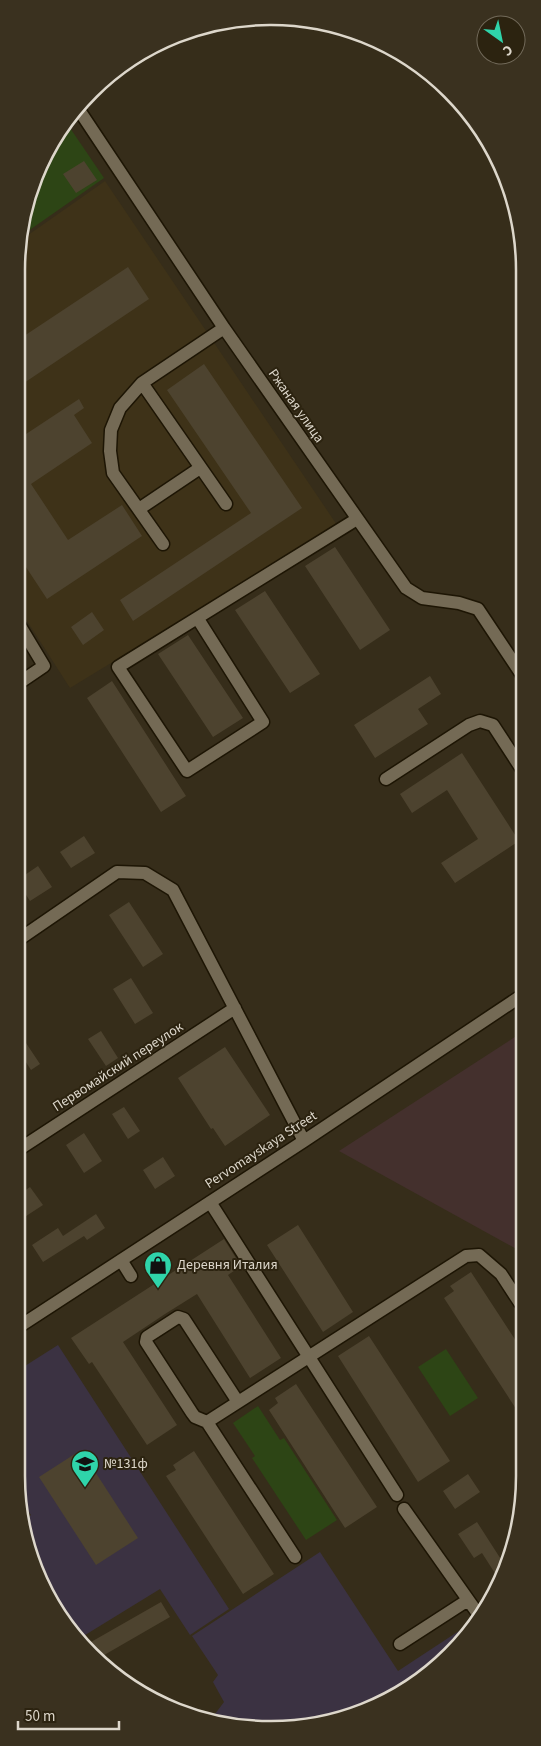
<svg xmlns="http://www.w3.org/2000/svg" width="541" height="1746" viewBox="0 0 541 1746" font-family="'Source Sans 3',sans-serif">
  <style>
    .commercial { fill: #44302d }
    .built { fill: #3e3218 }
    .education { fill: #3b3242 }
    .green { fill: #2d4515 }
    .building { fill: #4d432f }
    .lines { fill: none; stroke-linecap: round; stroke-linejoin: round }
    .minor-casing { stroke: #1d1504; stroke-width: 15 }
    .minor { stroke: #746a55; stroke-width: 12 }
    .labels { text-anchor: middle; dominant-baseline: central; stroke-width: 4; stroke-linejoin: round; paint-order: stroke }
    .street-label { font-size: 14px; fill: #ddd7cb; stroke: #2c2310 }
    .poi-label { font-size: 14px; fill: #ddd7cb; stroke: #2c2310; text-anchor: start }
    .rim { fill: none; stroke: #ddd7cb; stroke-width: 2.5 }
  </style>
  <rect width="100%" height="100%" fill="#362d1a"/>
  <path class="commercial" d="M 521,1033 L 520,1251 L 339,1151 Z"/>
  <path class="built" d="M 105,181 L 337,525 L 70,688 L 20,610 L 21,240 Z"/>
  <path class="education" d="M 58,1345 L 229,1609 L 190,1635 L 160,1589 L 77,1640 L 35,1573 L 25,1520 L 31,1515 L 21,1501 L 16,1475 L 17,1371 Z
    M 320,1552 L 398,1671 L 468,1625 L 470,1628 L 412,1687 L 336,1721 L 238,1728 L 220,1722 L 215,1714 L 224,1702 L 213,1682 L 218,1675 L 192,1636 Z"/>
  <path class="green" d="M 66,122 L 104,178 L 21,236 L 21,221 L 59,129 Z
    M 446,1349 L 478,1398 L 450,1416 L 418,1367 Z
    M 258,1406 L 280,1440 L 284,1438 L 337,1520 L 306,1540 L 252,1458 L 255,1456 L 233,1423 Z"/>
  <path class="building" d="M 84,161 L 97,180 L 76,193 L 63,174 Z
    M 128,267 L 149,299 L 21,385 L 21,338 Z
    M 204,364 L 302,508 L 133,621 L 120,600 L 251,513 L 167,390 Z
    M 79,399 L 84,408 L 74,415 L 92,443 L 31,484 L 68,540 L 122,505 L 142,536 L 47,599 L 20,558 L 20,438 Z
    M 335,547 L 390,630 L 360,650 L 305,566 Z
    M 265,591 L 320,674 L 290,693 L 235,610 Z
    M 92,612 L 104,630 L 83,645 L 71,627 Z
    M 188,635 L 243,718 L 213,737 L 158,654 Z
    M 430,676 L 441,694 L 418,709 L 428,724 L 375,758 L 354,725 Z
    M 112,681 L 186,796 L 161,812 L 87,698 Z
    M 462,753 L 519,841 L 455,883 L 441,863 L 478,839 L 447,790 L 412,813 L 400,794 Z
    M 84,836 L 95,853 L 71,868 L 60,852 Z
    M 38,866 L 52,887 L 30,901 L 19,884 L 19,879 Z
    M 129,902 L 163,954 L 143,967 L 109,915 Z
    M 131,978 L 153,1013 L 135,1024 L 113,989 Z
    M 18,1031 L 40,1064 L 31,1070 L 18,1050 Z
    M 101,1031 L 118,1058 L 106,1066 L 88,1039 Z
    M 225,1047 L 270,1115 L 225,1146 L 213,1128 L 211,1129 L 178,1078 Z
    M 124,1107 L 140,1131 L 128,1139 L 112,1114 Z
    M 84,1133 L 102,1161 L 84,1173 L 66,1145 Z
    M 163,1157 L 175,1176 L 155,1189 L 143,1170 Z
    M 30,1187 L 43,1205 L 17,1222 L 17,1196 Z
    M 96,1214 L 105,1228 L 87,1240 L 84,1236 L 43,1262 L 32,1245 L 58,1228 L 63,1236 Z
    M 298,1225 L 353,1312 L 323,1332 L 267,1245 Z
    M 224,1239 L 241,1266 L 228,1275 L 281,1358 L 250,1378 L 197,1294 L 165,1314 L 123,1342 L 177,1425 L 147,1445 L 92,1362 L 89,1364 L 71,1338 Z
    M 471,1272 L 520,1347 L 520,1415 L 444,1298 L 454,1291 L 450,1286 Z
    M 369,1336 L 450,1461 L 418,1482 L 338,1356 Z
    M 296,1384 L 377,1507 L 345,1528 L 269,1410 L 278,1403 L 275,1398 Z
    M 81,1450 L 138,1538 L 96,1565 L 39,1477 Z
    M 194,1451 L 274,1574 L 243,1594 L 166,1476 L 176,1470 L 173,1465 Z
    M 468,1474 L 480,1492 L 455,1509 L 443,1491 Z
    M 477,1522 L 504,1564 L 498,1578 L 482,1553 L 474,1558 L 458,1534 Z
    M 161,1602 L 170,1617 L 99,1658 L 84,1646 Z"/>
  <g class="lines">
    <g class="minor-casing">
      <path id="minor" d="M 79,110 L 224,328 L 406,588 L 422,598 L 459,603 L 478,609 L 522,675
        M 142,383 L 226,504
        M 139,509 L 200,468
        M 163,544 L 113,473 L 110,451 L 111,430 L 120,408 L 142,383 L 224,328
        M 198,619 L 263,722 L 187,771 L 118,667 L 357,519
        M 19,683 L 44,666 L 20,626
        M 386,779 L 469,725 L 480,721 L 493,725 L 521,768
        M 18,940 L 117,872 L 145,873 L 173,890 L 304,1141
        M 18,1150 L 235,1008
        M 210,1202 L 397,1495
        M 121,1260 L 131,1276
        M 17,1328 L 304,1141 L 521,996
        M 238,1402 L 184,1319 L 178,1317 L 147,1337 L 146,1342 L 192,1413 L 195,1417 L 207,1422 L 295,1557
        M 207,1422 L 466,1256 L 479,1255 L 501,1274 L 520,1303
        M 404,1509 L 481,1618
        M 400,1644 L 468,1600"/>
    </g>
    <use href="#minor" class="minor"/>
  </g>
  <defs>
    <g id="shop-pin" transform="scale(1.4375)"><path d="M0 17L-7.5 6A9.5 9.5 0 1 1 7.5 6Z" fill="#2fd4aa" stroke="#2c2310"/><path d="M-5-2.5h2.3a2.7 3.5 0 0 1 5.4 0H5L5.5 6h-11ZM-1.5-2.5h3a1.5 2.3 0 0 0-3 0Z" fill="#111"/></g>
    <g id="school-pin" transform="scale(1.4375)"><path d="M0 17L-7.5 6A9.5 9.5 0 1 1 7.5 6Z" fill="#2fd4aa" stroke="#2c2310"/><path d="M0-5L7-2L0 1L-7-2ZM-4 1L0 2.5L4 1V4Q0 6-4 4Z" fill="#111"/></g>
  </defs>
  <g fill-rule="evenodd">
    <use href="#shop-pin" x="158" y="1265"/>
    <use href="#school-pin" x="85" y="1464"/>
  </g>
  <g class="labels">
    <g class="street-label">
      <text transform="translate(296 406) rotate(55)">Ржаная улица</text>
      <text transform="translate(118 1067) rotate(-33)">Первомайский переулок</text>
      <text transform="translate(261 1150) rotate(-33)">Pervomayskaya Street</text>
    </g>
    <g class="poi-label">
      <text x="177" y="1265">Деревня Италия</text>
      <text x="104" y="1464">№131ф</text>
    </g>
  </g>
  <path d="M0 0H541V1746H0ZM270 25H271A245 245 0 0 1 516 270V1476A245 245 0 0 1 271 1721H270A245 245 0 0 1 25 1476V270A245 245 0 0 1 270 25Z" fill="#3a311f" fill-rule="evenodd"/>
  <path class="rim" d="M270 25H271A245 245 0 0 1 516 270V1476A245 245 0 0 1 271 1721H270A245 245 0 0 1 25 1476V270A245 245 0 0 1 270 25Z"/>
  <g transform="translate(501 40) rotate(147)"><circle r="24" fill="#2c2310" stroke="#736b5b"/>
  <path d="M0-4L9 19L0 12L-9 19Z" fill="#2fd4aa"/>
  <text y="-8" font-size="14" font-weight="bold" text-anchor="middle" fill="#ddd7cb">С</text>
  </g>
  <path d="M18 1721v8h101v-8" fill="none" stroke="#ddd7cb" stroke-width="2.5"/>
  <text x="25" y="1721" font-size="15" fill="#ddd7cb" stroke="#2c2310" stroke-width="4" paint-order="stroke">50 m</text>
</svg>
